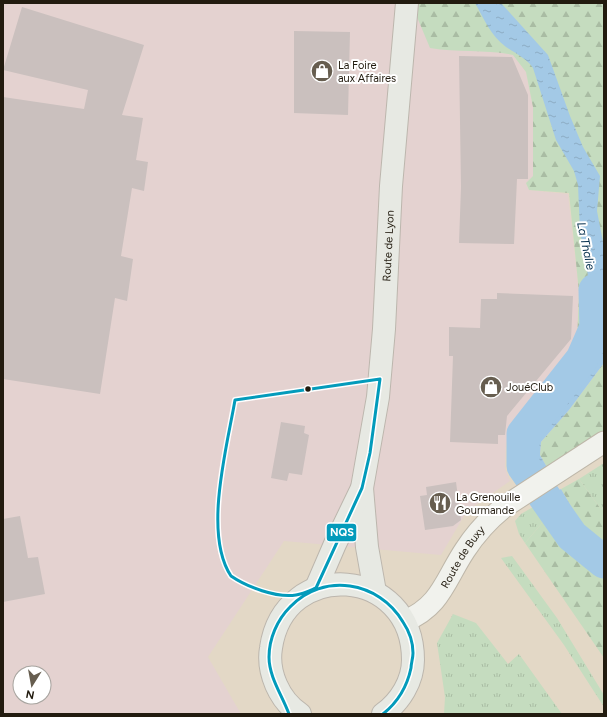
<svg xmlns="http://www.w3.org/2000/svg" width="607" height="717" viewBox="0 0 607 717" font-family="Figtree,sans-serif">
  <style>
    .commercial { fill: #e4d2d0; fill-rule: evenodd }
    .grass { fill: url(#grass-tufts) }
    .forest { fill: url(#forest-firs) }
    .water { fill: url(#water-ripples) }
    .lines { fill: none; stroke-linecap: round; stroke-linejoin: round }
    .river { stroke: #a3c9e6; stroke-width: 33 }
    .building { fill: #cac0be }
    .secondary-casing { stroke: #beb7a9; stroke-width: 23 }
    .primary-casing { stroke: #bcb6ad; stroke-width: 24 }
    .secondary { stroke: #f1f2ed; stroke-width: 21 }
    .primary { stroke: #e7e9e3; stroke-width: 22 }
    .bus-1-casing { stroke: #fff; stroke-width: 6 }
    .bus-1 { stroke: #039bbb; stroke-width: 3 }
    .bus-dot { fill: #221b0f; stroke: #fff; stroke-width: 1.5 }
    .labels { text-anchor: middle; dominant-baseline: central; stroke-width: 4; stroke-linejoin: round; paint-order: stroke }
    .poi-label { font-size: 11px; fill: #221b0f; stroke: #fff; text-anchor: start }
    .street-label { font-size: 11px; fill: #221b0f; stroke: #fff }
    .water-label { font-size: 12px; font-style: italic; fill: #002c4b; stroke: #fff }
    .line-badge { stroke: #fff; stroke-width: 1.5 }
    .badge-label { font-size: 11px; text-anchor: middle; font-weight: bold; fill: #fff }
  </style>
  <defs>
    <pattern id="grass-tufts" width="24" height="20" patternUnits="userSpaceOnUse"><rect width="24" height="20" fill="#c5dcbf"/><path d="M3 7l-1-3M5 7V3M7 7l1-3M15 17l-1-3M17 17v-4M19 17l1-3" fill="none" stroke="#a9bca3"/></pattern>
    <pattern id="forest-firs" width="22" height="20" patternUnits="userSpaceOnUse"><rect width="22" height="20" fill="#c5dcbf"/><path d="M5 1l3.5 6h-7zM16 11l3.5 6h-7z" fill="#a9bca3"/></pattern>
    <pattern id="water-ripples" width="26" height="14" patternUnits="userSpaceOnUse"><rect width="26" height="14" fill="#a3c9e6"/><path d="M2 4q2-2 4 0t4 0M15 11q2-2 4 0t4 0" fill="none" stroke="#8cacc4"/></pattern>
  </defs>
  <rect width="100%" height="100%" fill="#e3d8c6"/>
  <path class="commercial" d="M 3,3 L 419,3 L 417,17 L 504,53 L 513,55 L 526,72 L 533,107 L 533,177 L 526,183 L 529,190 L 568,194 L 579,292 L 577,343 L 512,427 L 506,444 L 505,468 L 510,481 L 467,511 L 441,555 L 284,541 L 208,657 L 241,714 L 3,714 ZM 20,673 L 44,673 L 44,697 L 20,697 Z"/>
  <path class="grass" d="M 604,463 L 604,509 L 600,508 L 579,479 Z
    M 533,507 L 543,522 L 525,543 L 519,534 L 515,521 L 521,514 Z
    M 512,556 L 557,618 L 604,695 L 604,707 L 564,645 L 501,558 Z
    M 453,614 L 476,623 L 508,664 L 519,654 L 562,714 L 444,714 L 445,697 L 437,643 Z"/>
  <path class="forest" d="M 419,3 L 604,3 L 604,339 L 577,343 L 579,292 L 569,193 L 529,190 L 526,183 L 533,176 L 533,107 L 526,72 L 513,55 C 486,49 458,53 430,48 L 417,17 Z
    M 604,363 L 604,431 L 548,469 L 540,455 L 541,442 L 569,410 Z
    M 579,479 L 600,508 L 604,509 L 604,545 L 582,525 L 561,489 Z
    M 543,522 L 585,559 L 604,573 L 604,658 L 525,543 Z"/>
  <path class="water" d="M 475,3 L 501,3 L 548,55 L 570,116 L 583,147 L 600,176 L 597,211 L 604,247 L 604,363 L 569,410 L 541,442 L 540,455 L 548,469 L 526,484 L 514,461 L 514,451 L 527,428 L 569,374 L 581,361 L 588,349 L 593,338 L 595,315 L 580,231 L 578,185 L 574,171 L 556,140 L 533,68 C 526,58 516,54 506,47 C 491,36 484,19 475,3 Z
    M 561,489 L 582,525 L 604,545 L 604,573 L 550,529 L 533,507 Z"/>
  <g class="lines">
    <path class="river" d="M 595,290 L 596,327 L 582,359 L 523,434 L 523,466 L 572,536 L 604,562"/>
  </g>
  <path class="building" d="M 22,7 L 144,45 L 122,115 L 143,118 L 136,160 L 148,162 L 144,191 L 132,188 L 121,256 L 133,259 L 127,301 L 115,298 L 100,394 L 3,379 L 3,97 L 84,109 L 88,90 L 3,70 Z
    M 294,31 L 350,32 L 348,115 L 294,113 Z
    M 459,56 L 512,57 L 528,95 L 528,179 L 517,179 L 514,244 L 459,243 L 461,187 Z
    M 497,293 L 573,296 L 571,339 L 507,416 L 505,435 L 498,435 L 498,444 L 450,442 L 453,356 L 449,356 L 449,327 L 480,328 L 481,299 L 497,299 Z
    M 281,422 L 305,426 L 304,433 L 309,435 L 302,475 L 289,473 L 287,481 L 271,478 Z
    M 456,482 L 461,520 L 453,526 L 425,530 L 420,496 L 427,495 L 426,487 Z
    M 20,516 L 28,558 L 38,557 L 45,594 L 3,602 L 3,519 Z"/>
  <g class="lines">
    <g class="secondary-casing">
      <g id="secondary">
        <path id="s1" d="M 405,621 C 441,606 445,580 465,550 C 476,533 489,519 504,507 L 604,442"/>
      </g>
    </g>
    <g class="primary-casing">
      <g id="primary">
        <path d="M 362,488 L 367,547 L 375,592"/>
        <path id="s2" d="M 316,588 L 335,544 L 362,488 L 378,397 L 384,329 L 391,186 L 407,3"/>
        <path d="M 300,714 C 279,700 267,672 271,648 C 284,557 413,566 413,660 C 413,681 400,702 383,714"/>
      </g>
    </g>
    <use href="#secondary" class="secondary"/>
    <use href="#primary" class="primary"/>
    <g class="bus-1-casing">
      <path id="bus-1" d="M 380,379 L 370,453 L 362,488 L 316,588 C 309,591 303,594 296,595 C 276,598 247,587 231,576 C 203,534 227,447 235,400 Z
        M 289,714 C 282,695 269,677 269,657 C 269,639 277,620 290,607 C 323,572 379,581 403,622 C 409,631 413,643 413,653 C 413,658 411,664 411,668 C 407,687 398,702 383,714"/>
    </g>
    <use href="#bus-1" class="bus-1"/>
  </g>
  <defs>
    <g id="shop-disc" transform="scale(1.15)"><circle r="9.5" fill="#665d4f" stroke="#fff"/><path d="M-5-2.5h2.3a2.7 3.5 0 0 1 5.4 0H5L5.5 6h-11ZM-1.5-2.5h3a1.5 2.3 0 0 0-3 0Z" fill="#fff"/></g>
    <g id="restaurant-disc" transform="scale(1.15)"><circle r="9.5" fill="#665d4f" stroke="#fff"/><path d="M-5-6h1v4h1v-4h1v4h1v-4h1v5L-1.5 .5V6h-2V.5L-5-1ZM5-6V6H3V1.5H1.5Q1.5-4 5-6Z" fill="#fff"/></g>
  </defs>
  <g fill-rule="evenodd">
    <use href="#shop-disc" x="322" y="71"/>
    <use href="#shop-disc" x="491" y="387"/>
    <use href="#restaurant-disc" x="440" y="503"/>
  </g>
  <circle class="bus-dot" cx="308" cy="389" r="3.5"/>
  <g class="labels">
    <g class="poi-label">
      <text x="338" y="65">La Foire<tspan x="338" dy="13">aux Affaires</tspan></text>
      <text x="506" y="387">JouéClub</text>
      <text x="456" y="497">La Grenouille<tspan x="456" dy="13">Gourmande</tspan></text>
    </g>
    <g class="street-label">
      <text stroke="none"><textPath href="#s2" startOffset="354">Route de Lyon</textPath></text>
      <text stroke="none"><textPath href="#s1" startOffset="88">Route de Buxy</textPath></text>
    </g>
    <g class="water-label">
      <text transform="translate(586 246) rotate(78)">La Thalie</text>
    </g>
  </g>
  <rect class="line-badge" x="326" y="523" width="31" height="19" rx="4" fill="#039bbb"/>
  <g class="badge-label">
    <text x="342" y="536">NQS</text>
  </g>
  <rect width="607" height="717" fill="none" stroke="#221b0f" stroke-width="8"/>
  <g transform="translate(32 685) rotate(191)"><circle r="19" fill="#ffffff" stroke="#a7a49f"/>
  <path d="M0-3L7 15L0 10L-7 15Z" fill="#665d4f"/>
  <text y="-6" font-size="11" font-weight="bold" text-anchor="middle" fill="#221b0f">N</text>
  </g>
</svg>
